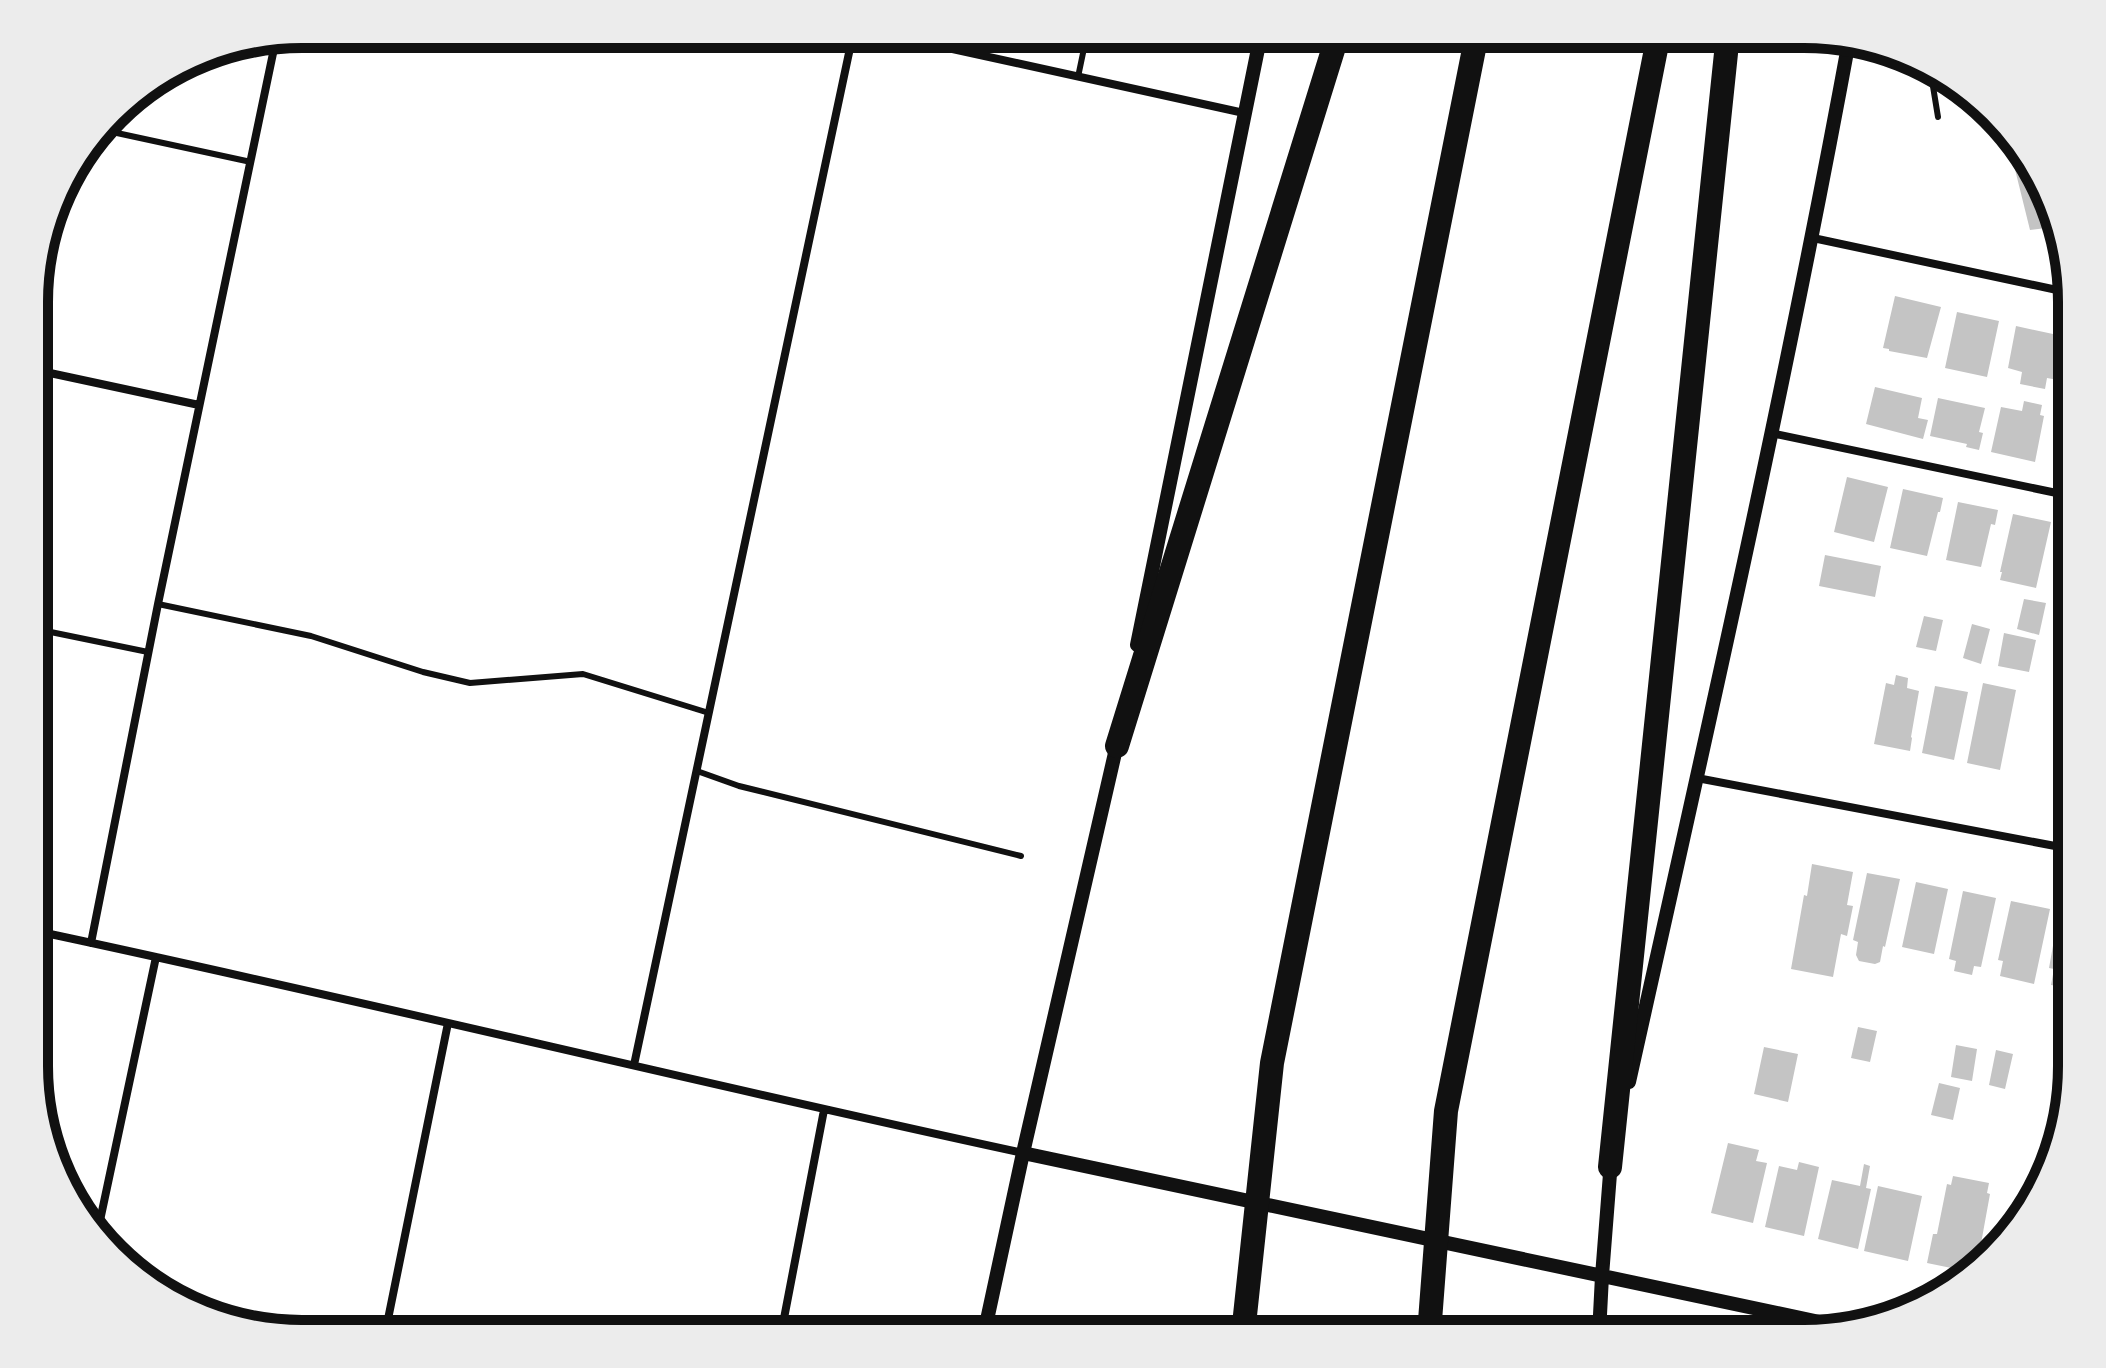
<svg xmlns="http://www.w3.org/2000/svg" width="2106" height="1368" viewBox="0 0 2106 1368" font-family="Mulish,sans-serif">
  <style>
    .building { fill: #c4c4c4 }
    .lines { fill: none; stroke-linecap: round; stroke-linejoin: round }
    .service { stroke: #111; stroke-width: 6 }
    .minor { stroke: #111; stroke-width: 8 }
    .tertiary { stroke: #111; stroke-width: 14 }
    .motorway { stroke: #111; stroke-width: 24 }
    .rim { fill: none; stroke: #111; stroke-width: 10 }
  </style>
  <rect width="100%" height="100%" fill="#fff"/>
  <path class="building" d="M 2007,137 L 2036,169 L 2054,227 L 2030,230 Z
    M 1895,296 L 1941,307 L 1927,358 L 1889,351 L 1889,349 L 1883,348 Z
    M 1957,312 L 1999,321 L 1987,377 L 1945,368 Z
    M 2016,326 L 2067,337 L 2058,380 L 2047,378 L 2045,389 L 2020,384 L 2022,372 L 2008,368 Z
    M 1875,387 L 1922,398 L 1918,418 L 1928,420 L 1923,439 L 1866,424 Z
    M 1938,398 L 1985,408 L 1979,432 L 1983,433 L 1979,450 L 1966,447 L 1967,444 L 1930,436 Z
    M 2024,401 L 2042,405 L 2040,415 L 2044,416 L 2035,462 L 1991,452 L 2001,407 L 2022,411 Z
    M 1847,477 L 1888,487 L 1874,542 L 1834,532 Z
    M 1903,489 L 1943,498 L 1940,512 L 1938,512 L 1927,556 L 1890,548 Z
    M 1958,502 L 1998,510 L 1995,525 L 1991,524 L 1981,567 L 1946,560 Z
    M 2013,514 L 2051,522 L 2036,588 L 2000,580 L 2002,572 L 2000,572 Z
    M 2067,525 L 2071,527 L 2071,588 L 2054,584 Z
    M 1825,555 L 1881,566 L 1875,597 L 1819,586 Z
    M 2024,599 L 2046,603 L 2039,635 L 2017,629 Z
    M 1924,616 L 1943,620 L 1936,651 L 1916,647 Z
    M 1972,624 L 1990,629 L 1981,664 L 1963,658 Z
    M 2004,633 L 2036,640 L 2029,672 L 1998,666 Z
    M 1896,675 L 1908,678 L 1907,688 L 1919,691 L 1911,737 L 1912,738 L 1910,751 L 1874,744 L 1886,683 L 1894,685 Z
    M 1983,683 L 2016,690 L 2000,770 L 1967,763 Z
    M 1935,686 L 1968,692 L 1954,760 L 1922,753 Z
    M 2070,732 L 2071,733 L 2071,784 L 2060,781 Z
    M 1812,864 L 1853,872 L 1847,905 L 1853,906 L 1847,936 L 1841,934 L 1833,977 L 1791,969 L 1804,895 L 1807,896 Z
    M 1867,873 L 1900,879 L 1885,947 L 1883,946 L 1880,962 L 1875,964 L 1859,961 L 1856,955 L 1858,942 L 1853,940 Z
    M 1916,882 L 1948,889 L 1934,954 L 1902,947 Z
    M 1963,891 L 1996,898 L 1981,967 L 1974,966 L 1972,975 L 1954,971 L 1956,961 L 1949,959 Z
    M 2011,901 L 2050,909 L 2034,984 L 2000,976 L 2003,961 L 1998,960 Z
    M 2059,912 L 2071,915 L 2071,973 L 2069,988 L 2051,985 L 2054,969 L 2049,968 Z
    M 1858,1027 L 1877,1031 L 1870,1062 L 1851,1058 Z
    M 1956,1045 L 1977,1049 L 1972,1081 L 1951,1077 Z
    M 1764,1047 L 1798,1054 L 1788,1102 L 1754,1094 Z
    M 1996,1050 L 2013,1054 L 2005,1089 L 1989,1085 Z
    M 1939,1083 L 1960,1088 L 1953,1120 L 1931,1115 Z
    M 1728,1143 L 1759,1150 L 1756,1161 L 1767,1163 L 1753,1223 L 1711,1213 Z
    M 1799,1162 L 1819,1167 L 1804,1236 L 1765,1227 L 1779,1166 L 1797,1170 Z
    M 1864,1164 L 1870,1166 L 1866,1188 L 1871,1189 L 1858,1249 L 1818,1239 L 1832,1180 L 1860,1186 Z
    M 1953,1176 L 1989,1183 L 1987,1193 L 1990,1194 L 1978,1260 L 1966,1271 L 1927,1263 L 1933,1234 L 1937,1234 L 1947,1184 L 1951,1185 Z
    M 1878,1186 L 1922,1196 L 1908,1261 L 1864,1251 Z
    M 2026,1199 L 2032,1200 L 2027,1215 L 2010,1230 L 2016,1203 L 2025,1205 Z"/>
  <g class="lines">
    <path class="service" d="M 1930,68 L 1938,117
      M 1078,77 L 1087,34
      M 103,130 L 251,162
      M 158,604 L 311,636 L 423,672 L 470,683 L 583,674 L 709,713
      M 36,629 L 148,652
      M 697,771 L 739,786 L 1021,856"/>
    <path class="minor" d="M 884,34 L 1244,113
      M 1813,238 L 2071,293
      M 36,370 L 199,405
      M 1771,433 L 2071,496
      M 1697,778 L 2071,849
      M 36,931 C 366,1001 693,1082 1023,1153
      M 91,943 L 158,604 L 276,39
      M 634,1065 L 853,34
      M 98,1230 L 156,957
      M 385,1334 L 448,1023
      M 781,1334 L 824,1110"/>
    <path class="tertiary" d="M 1137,645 L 1261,34
      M 1629,1082 C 1706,736 1785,390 1849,41
      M 1023,1153 L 1843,1327
      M 984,1334 L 1023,1153 L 1118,740
      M 1599,1334 L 1602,1276 L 1611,1161"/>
    <path class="motorway" d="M 1117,746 L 1338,34
      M 1610,1167 L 1728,34
      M 1243,1334 L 1272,1063 L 1477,34
      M 1429,1334 L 1446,1111 L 1659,34"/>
  </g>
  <path d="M0 0H2106V1368H0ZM302 48H1804A254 254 0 0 1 2058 302V1066A254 254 0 0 1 1804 1320H302A254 254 0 0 1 48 1066V302A254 254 0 0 1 302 48Z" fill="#ececec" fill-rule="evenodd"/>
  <path class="rim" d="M302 48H1804A254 254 0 0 1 2058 302V1066A254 254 0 0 1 1804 1320H302A254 254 0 0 1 48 1066V302A254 254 0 0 1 302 48Z"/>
</svg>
